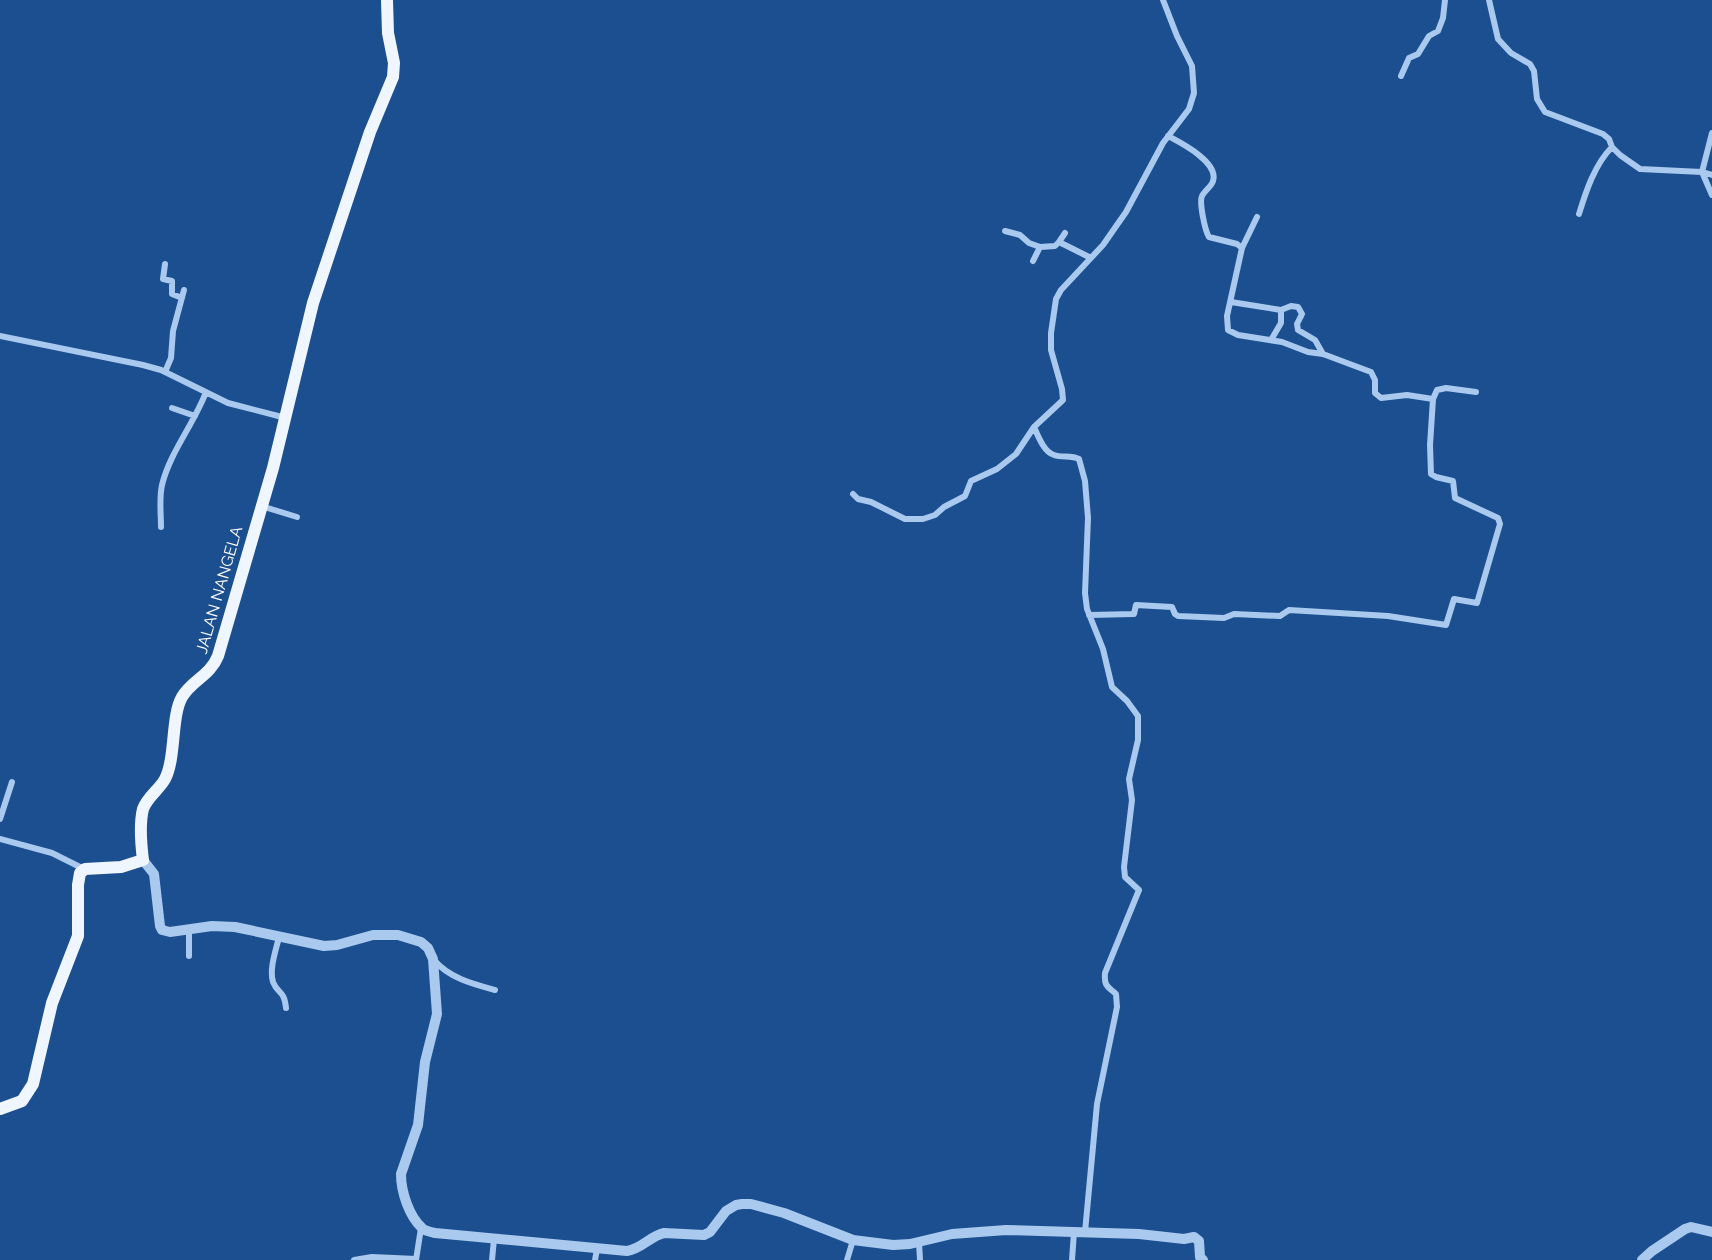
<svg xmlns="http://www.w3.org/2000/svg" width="1712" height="1260" viewBox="0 0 1712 1260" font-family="Raleway,sans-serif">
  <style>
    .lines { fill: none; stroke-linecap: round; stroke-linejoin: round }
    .minor { stroke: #a9c9ee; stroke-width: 6 }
    .tertiary { stroke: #a9c9ee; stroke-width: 10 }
    .primary { stroke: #f0f6ff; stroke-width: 12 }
    .labels { text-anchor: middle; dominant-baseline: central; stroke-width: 4.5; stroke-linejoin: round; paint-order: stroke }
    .street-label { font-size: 16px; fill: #fff; stroke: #1b4f8f }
  </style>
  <rect width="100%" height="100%" fill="#1b4f8f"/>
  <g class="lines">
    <path class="minor" d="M 1489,0 L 1498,39 L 1511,53 L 1530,64 L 1534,71 L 1537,99 L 1545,112 L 1603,134 L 1609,139 L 1612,147 L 1620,155 L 1640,169 L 1702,172 L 1712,175
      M 1401,76 L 1409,58 L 1418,54 L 1429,36 L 1438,31 L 1443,18 L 1445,0
      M 1712,133 L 1702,172 L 1712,195
      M 1579,214 C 1586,191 1595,164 1612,147
      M 1005,231 L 1020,235 L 1029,243 L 1040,247 L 1055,246 L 1059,242
      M 1065,233 L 1059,242 L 1091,258
      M 1242,248 L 1257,217
      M 1033,261 L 1040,247
      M 165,264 L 163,279 L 172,281 L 172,294 L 182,298
      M 1231,302 L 1281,310 L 1291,306 L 1298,307 L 1302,314 L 1297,324 L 1298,330 L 1315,340 L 1323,354
      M 0,336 L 143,365 L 161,370 L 228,403 L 286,418
      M 1271,340 L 1281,323 L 1281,310
      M 165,372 L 171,358 L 173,331 L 184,290
      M 1433,399 L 1437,390 L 1446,388 L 1476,392
      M 172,408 L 195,416
      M 853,494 L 858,499 L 871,502 L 905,519 L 923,519 L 935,515 L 944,507 L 965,496 L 971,481 L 997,469 L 1016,454 L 1034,427
      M 261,506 L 297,517
      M 161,527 C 161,514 159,498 162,485 C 170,452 194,424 206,392
      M 1089,615 L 1134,614 L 1136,605 L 1172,607 L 1175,614 L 1178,616 L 1224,618 L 1234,614 L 1280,616 L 1289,610 L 1388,616 L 1446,625 L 1454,599 L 1477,603 L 1500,524 L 1498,518 L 1455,498 L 1453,481 L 1436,477 L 1431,474 L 1430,445 L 1433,399 L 1407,395 L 1381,398 L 1375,393 L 1375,380 L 1371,372 L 1323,354 L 1308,352 L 1282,342 L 1238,335 L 1228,330 L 1227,316 L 1242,248 L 1237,244 L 1209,237 C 1205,231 1199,202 1202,196 C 1205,190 1212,186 1213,181 C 1219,162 1181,143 1168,136
      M 0,819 L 12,782
      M 0,839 L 52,853 L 84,869
      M 279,937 C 276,950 269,969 273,982 C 278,995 284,989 286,1008
      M 189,956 L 189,931
      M 434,960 C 449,978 473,984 495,990
      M 1085,1232 L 1097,1104 L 1117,1007 L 1116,994 C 1107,986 1104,986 1105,973 L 1139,890 L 1125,877 L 1124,867 L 1132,800 L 1129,779 L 1138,740 L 1138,716 L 1127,701 L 1112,687 L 1103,649 L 1087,609 L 1085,593 L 1088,518 L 1085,481 L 1079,459 C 1071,455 1062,458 1054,455 C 1044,452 1038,436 1034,427 L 1063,400 L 1062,389 L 1051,350 L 1051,333 L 1056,299 L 1061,290 L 1103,245 L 1126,212 L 1163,143 L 1189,109 L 1194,93 L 1192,66 L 1177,36 L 1163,0
      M 919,1242 L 920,1260
      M 354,1260 L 372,1257 L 416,1259
      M 416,1260 L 421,1228
      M 492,1260 L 494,1239
      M 595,1260 L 597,1249
      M 847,1260 L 853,1240
      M 1072,1260 L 1074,1232"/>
    <path class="tertiary" d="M 143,860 L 154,874 L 160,926 L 162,930 L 170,932 L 212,926 L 235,927 L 324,946 L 337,945 L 373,935 L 398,935 L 421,942 L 428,948 L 433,959 L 437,1014 L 425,1062 L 418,1125 L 401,1174 C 401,1192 409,1216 422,1228 C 425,1231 430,1232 435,1233 L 627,1251 C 642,1249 650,1236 664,1233 L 704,1235 L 710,1232 L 726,1211 L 736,1205 L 742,1204 L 751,1204 L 784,1213 L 853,1240 L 893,1245 L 910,1244 L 952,1234 L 1006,1230 L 1139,1234 L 1184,1239 L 1194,1237 L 1199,1241 L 1200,1257 L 1203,1260
      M 1642,1260 L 1652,1251 L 1685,1229 L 1691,1227 L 1712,1232"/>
    <path class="primary" d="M 0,1109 L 22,1101 L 33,1084 L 52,1003 L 78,936 L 78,885 L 80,873 L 85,869 L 121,867 L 143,860 C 141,844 139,825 143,809 C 147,797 159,790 165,779 C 176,758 171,716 182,697 C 192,680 210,676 218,656 L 273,468 L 313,303 L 370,132 L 393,77 L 394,63 L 388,33 L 387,0"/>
  </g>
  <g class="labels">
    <g class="street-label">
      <text transform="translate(219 590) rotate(-74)">JALAN NANGELA</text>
    </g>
  </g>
</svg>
